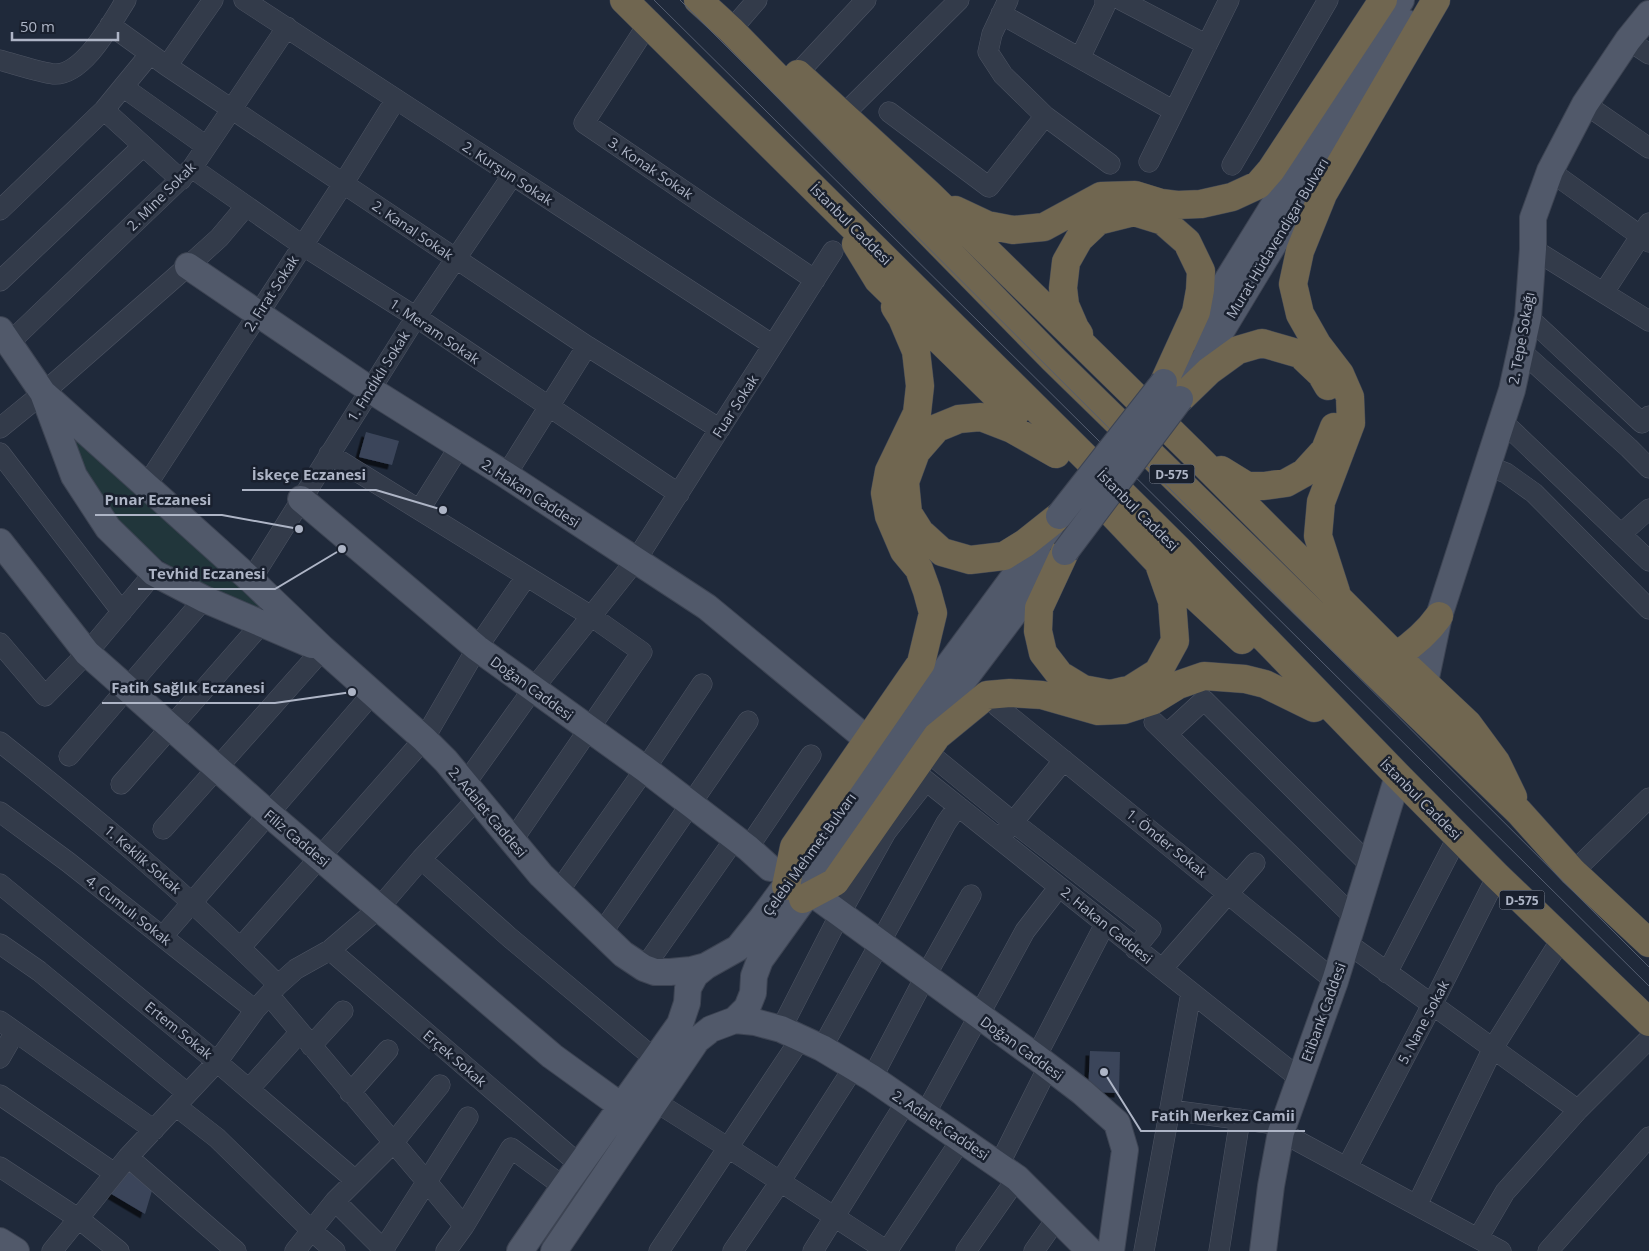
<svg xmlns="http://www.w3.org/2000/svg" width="1649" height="1251" viewBox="0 0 1649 1251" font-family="'Open Sans',sans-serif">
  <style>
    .green { fill: #21363b }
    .building { fill: #3b455a; filter: url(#shadow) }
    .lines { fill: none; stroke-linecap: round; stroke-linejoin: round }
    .minor-casing { stroke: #4e5564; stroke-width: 21 }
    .major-casing { stroke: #3d4453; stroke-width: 28 }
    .highway-casing { stroke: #3e4554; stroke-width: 29 }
    .minor { stroke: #333b4a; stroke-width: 20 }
    .major { stroke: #51596a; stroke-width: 26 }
    .highway { stroke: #706650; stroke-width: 28 }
    .tram { stroke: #555e71; stroke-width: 1 }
    .major-bridge-casing { stroke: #3d4453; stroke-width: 28; stroke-linecap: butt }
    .major-bridge { stroke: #51596a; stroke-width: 26 }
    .labels { text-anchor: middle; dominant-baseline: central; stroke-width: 5; stroke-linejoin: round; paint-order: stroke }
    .shield { fill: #19202e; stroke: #818898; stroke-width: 1 }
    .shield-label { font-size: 12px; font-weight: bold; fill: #aeb5c6 }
    .street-label { font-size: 14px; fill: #aeb5c6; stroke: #19202e }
    .leader { fill: none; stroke: #aeb5c6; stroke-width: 2 }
    .callout-dot { fill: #aeb5c6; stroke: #19202e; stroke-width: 2 }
    .callout-label { font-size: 15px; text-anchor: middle; font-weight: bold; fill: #aeb5c6; stroke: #19202e; stroke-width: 5; stroke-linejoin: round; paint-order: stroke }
  </style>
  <defs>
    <filter id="shadow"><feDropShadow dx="-4.5" dy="4.5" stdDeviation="0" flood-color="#0009"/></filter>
  </defs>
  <rect width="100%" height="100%" fill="#1f293a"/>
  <path class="green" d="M 64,424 L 267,609 L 259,616 C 214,593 165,569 128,532 C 112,514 93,488 82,467 C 74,454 70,438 64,424 Z"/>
  <path class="building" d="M 366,432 L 399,441 L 392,465 L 359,457 Z
    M 1090,1051 L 1120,1052 L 1119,1093 L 1088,1092 Z
    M 131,1165 L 154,1184 L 145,1214 L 108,1192 Z"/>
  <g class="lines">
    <g class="minor-casing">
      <path id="minor" d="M 244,0 L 773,345
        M 1008,0 L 992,34 L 988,52 L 1003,75 L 1045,116 L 1110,164
        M 1121,0 L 1207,45
        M 1001,14 L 1174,111
        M 648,24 L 584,123 L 815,280
        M 110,25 L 167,66 L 587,346 L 720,429
        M 731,30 L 757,0
        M 1628,40 L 1649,54
        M 1080,58 L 1105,6 L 1105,0
        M 0,60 C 17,65 35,71 53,74 C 83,77 112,22 126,0
        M 167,66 L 213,0
        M 797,74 L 866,0
        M 123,87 L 206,146
        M 1585,104 L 1649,148
        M 104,110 L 181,180
        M 889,112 L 989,187 L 1045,116
        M 843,115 L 959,0
        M 1149,162 L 1229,0
        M 1232,165 L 1328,0
        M 192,168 L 302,245 L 416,317 L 679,494
        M 1550,171 L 1649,242
        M 0,210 L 104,110 L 150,54
        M 1533,249 L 1649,321
        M 0,281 L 143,146
        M 1604,292 L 1649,223
        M 1528,317 L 1642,423 L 1649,416
        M 9,343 L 192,168 L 287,27
        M 1520,350 L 1629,448 L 1649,468
        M 1502,421 L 1649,561
        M 0,428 L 43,393 L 188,266 L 219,238 L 246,206
        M 0,453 L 122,612
        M 329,454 L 591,616 L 642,652 L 512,841
        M 1488,466 L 1506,473 L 1534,493 L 1649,609
        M 506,475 L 587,346
        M 146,486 L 343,184 L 396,99
        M 420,509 L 459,447
        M 1621,534 L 1649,509
        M 251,580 L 416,317 L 512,176
        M 0,643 L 45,696 L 87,653 L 154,573
        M 997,706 L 1335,981
        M 1154,722 L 1355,918
        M 1167,734 L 1204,700 L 1371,866
        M 0,742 C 97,819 191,897 278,985
        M 930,754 L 1013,822 L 1151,929 L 1135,949
        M 69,756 L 204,599
        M 915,772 L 1299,1078
        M 121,784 L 270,614
        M 465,784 L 533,689 L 636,560 L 833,251
        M 0,812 L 68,862 L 255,1010
        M 163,829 L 323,649
        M 1005,832 L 1064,760
        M 748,848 L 811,755
        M 421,859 L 509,937 L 655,1059
        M 1573,872 L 1649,798
        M 0,884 L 217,1062 L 355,1180
        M 558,892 L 645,769 L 702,684
        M 601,934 L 748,721
        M 163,936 L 372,694
        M 1347,943 L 1578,1110
        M 0,944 L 39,971 L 187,1093
        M 241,947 L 424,739 L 477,648 L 526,577
        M 330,950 L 580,1165
        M 644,968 L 734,840
        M 1162,969 L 1255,863
        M 1387,973 L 1458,836
        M 269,995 L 464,1226
        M 0,1021 L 154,1130
        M 781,1029 L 840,914 L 886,832 L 926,781
        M 311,1046 L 343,1011
        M 822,1048 L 946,823 L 958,806
        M 1036,1057 L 1105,924
        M 0,1058 L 15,1032
        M 872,1078 L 925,977 L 971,895
        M 249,1089 L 300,1032
        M 350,1093 L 388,1050
        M 0,1095 L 114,1173
        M 656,1102 L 727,1147 L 887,1251
        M 176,1106 L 217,1138 L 312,1231 L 335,1251
        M 1170,1110 L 1283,1125
        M 925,1114 L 1025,931 L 1059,887
        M 1281,1132 L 1501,1251
        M 128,1157 L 236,1251
        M 999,1165 L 1048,1067
        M 0,1167 L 79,1219 L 119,1251
        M 1347,1167 L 1432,1005 L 1497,876
        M 335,1201 L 385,1251
        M 1417,1205 L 1493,1048 L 1562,938
        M 1478,1238 L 1505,1192 L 1578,1110 L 1649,1039
        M 383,1250 L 468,1117
        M 52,1251 L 128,1157 L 217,1062 L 255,1010 L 278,985 L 296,969 L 330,950 L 379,908 L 421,859 L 477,799
        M 295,1251 L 335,1201 L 393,1143 L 440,1085
        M 446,1251 L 464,1226 L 511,1148 L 564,1187
        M 659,1251 L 801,1038
        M 733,1251 L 780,1182 L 854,1067
        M 813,1251 L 906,1102
        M 887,1251 L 961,1140
        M 966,1251 L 1017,1178
        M 1034,1251 L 1057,1218
        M 1144,1251 L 1191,993
        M 1219,1251 L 1240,1119
        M 1548,1251 L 1649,1137"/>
    </g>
    <g class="major-casing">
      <path id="major" d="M 188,266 L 369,389 L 506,475 L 707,607 L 863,736
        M 0,330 L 43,393 L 74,476 L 108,528 L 154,573 L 204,599 L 312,645
        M 1192,337 L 1401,0
        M 1188,386 L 1407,23
        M 43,393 L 251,580 L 323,649 L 424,739 L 446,761 L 541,875 L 623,954 L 644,968 L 655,972 L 670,972 L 691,970 L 706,966
        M 301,499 L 477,648 L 645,769 L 748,848 L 770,868
        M 0,542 L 87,653 L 269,814 L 552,1056 L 621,1106
        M 1425,682 L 1439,616 L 1512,390 L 1528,317 L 1533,249 L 1533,218 L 1550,171 L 1585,104 L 1628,40 L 1649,14
        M 820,899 L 1036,1057 L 1082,1092 L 1117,1123 L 1125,1150 L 1111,1251
        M 735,1020 L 755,1022 L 781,1029 L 822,1048 L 872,1078 L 1017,1178 L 1090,1251
        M 0,1241 L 16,1251
        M 520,1251 L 564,1187 L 680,1024 L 687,1003 L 688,988 L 695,975 L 706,966 L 738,948 L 762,918 L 1050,528
        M 554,1251 L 697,1040 L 711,1029 L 735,1020 L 747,1008 L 753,993 L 754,976 L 760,960 L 916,743 L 1027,596 L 1056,562
        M 1263,1251 L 1271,1186 L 1281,1132 L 1335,981 L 1398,776"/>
    </g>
    <g class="highway-casing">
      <path id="highway" d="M 624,0 L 1178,549 L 1398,776 L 1497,876 L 1649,1022
        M 698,0 L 731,30 L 1053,359 L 1303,603 L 1519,812 L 1573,872 L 1649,943
        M 798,74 L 930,195 L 1193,453 L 1396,656 L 1468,724 L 1496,762 L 1513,797
        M 955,210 L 987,225 L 1013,230 L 1044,227 L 1101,196 L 1135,195 L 1161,203 L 1177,205 L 1201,204 L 1232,197 L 1258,185 L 1271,170 L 1383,0
        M 856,244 L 878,280 L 1015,414
        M 1079,334 L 1075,328 L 1065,305 L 1063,288 L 1066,262 L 1079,239 L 1098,221 L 1134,212 L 1163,221 L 1187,242 L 1201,271 L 1200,290 L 1196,312 L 1164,382
        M 1180,399 L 1209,371 L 1238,350 L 1262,343 L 1300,354 L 1321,374 L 1328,386
        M 1056,454 L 1012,429 L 981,417 L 959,419 L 937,428 L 916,452 L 905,482 L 908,513 L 920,532 L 942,552 L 970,560 L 1004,556 L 1025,543 L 1059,516
        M 1221,470 L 1247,486 L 1264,486 L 1286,483 L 1304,473 L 1325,450 L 1334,427
        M 1086,486 L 1157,561 L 1242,640
        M 1065,552 L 1039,608 L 1038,631 L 1043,653 L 1060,675 L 1083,689 L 1110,694 L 1131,689 L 1158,672 L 1175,641 L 1172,601 L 1160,567
        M 1336,592 L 1318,536 L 1321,502 L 1351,423 L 1350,397 L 1340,374 L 1317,344 L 1300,314 L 1293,284 L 1300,251 L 1323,194 L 1436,0
        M 1396,656 C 1414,644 1427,633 1439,616
        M 786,886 L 794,847 L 921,663 L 933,613 L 927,591 L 919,569 L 904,551 L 889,516 L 885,493 L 889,471 L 917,413 L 920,386 L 916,351 L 902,318 L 895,307
        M 803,899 L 835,882 L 937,736 L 987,695 L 1010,693 L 1042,695 L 1098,711 L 1124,710 L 1152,701 L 1178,685 L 1204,676 L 1245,679 L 1265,684 L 1314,708"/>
    </g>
    <use href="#minor" class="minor"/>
    <use href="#major" class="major"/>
    <use href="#highway" class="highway"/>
    <path class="tram" d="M 654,0 L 1649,986
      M 680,0 L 1649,967"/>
    <g class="major-bridge-casing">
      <path id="major-bridge" d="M 1059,516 L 1164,382
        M 1065,552 L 1180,399"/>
    </g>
    <use href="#major-bridge" class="major-bridge"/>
  </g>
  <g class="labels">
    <g class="shield">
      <rect x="1149.5" y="464.5" width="45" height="19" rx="4"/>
      <rect x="1499.5" y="890.5" width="45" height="19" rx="4"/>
    </g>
    <g class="shield-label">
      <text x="1172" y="474">D-575</text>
      <text x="1522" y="900">D-575</text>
    </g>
    <g class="street-label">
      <text transform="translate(651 168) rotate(34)">3. Konak Sokak</text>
      <text transform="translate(508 173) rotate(33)">2. Kurşun Sokak</text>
      <text transform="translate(161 196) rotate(-45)">2. Mine Sokak</text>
      <text transform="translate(851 224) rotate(45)">İstanbul Caddesi</text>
      <text transform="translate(413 230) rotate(34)">2. Kanal Sokak</text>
      <text transform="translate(1277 238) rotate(-59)">Murat Hüdavendigar Bulvarı</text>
      <text transform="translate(271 293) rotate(-57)">2. Fırat Sokak</text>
      <text transform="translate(435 331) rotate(34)">1. Meram Sokak</text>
      <text transform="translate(1521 338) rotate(-80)">2. Tepe Sokağı</text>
      <text transform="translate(378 376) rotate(-58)">1. Fındıklı Sokak</text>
      <text transform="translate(735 406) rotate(-57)">Fuar Sokak</text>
      <text transform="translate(531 493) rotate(33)">2. Hakan Caddesi</text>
      <text transform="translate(1138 510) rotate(45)">İstanbul Caddesi</text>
      <text transform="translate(532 688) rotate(36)">Doğan Caddesi</text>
      <text transform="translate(1421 799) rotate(45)">İstanbul Caddesi</text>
      <text transform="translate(488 812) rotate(50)">2. Adalet Caddesi</text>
      <text transform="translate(297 838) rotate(40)">Filiz Caddesi</text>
      <text transform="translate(1167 843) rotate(39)">1. Önder Sokak</text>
      <text transform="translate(809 854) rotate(-54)">Çelebi Mehmet Bulvarı</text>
      <text transform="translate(143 859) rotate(41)">1. Keklik Sokak</text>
      <text transform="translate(129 910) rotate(38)">4. Cumulı Sokak</text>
      <text transform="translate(1107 925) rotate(39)">2. Hakan Caddesi</text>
      <text transform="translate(1323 1012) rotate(-70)">Etibank Caddesi</text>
      <text transform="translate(1423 1022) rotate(-62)">5. Nane Sokak</text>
      <text transform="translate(179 1030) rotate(39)">Ertem Sokak</text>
      <text transform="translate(1022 1048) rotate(36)">Doğan Caddesi</text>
      <text transform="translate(455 1058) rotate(41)">Erçek Sokak</text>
      <text transform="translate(941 1125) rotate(34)">2. Adalet Caddesi</text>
    </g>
  </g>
  <path class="leader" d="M443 510L376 490H242M299 529L222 515H95M342 549L275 589H138M352 692L275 703H102M1104 1072L1141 1131H1305"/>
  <g class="callout-dot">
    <circle cx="443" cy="510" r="5"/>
    <circle cx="299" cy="529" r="5"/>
    <circle cx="342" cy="549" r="5"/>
    <circle cx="352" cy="692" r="5"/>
    <circle cx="1104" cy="1072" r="5"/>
  </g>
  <g class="callout-label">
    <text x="309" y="480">İskeçe Eczanesi</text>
    <text x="158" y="505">Pınar Eczanesi</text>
    <text x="207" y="579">Tevhid Eczanesi</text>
    <text x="188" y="693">Fatih Sağlık Eczanesi</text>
    <text x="1223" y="1121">Fatih Merkez Camii</text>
  </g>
  <path d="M12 32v8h106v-8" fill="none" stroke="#aeb5c6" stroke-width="2.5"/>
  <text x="20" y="32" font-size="15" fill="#aeb5c6" stroke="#19202e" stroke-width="4" paint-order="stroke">50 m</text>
</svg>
